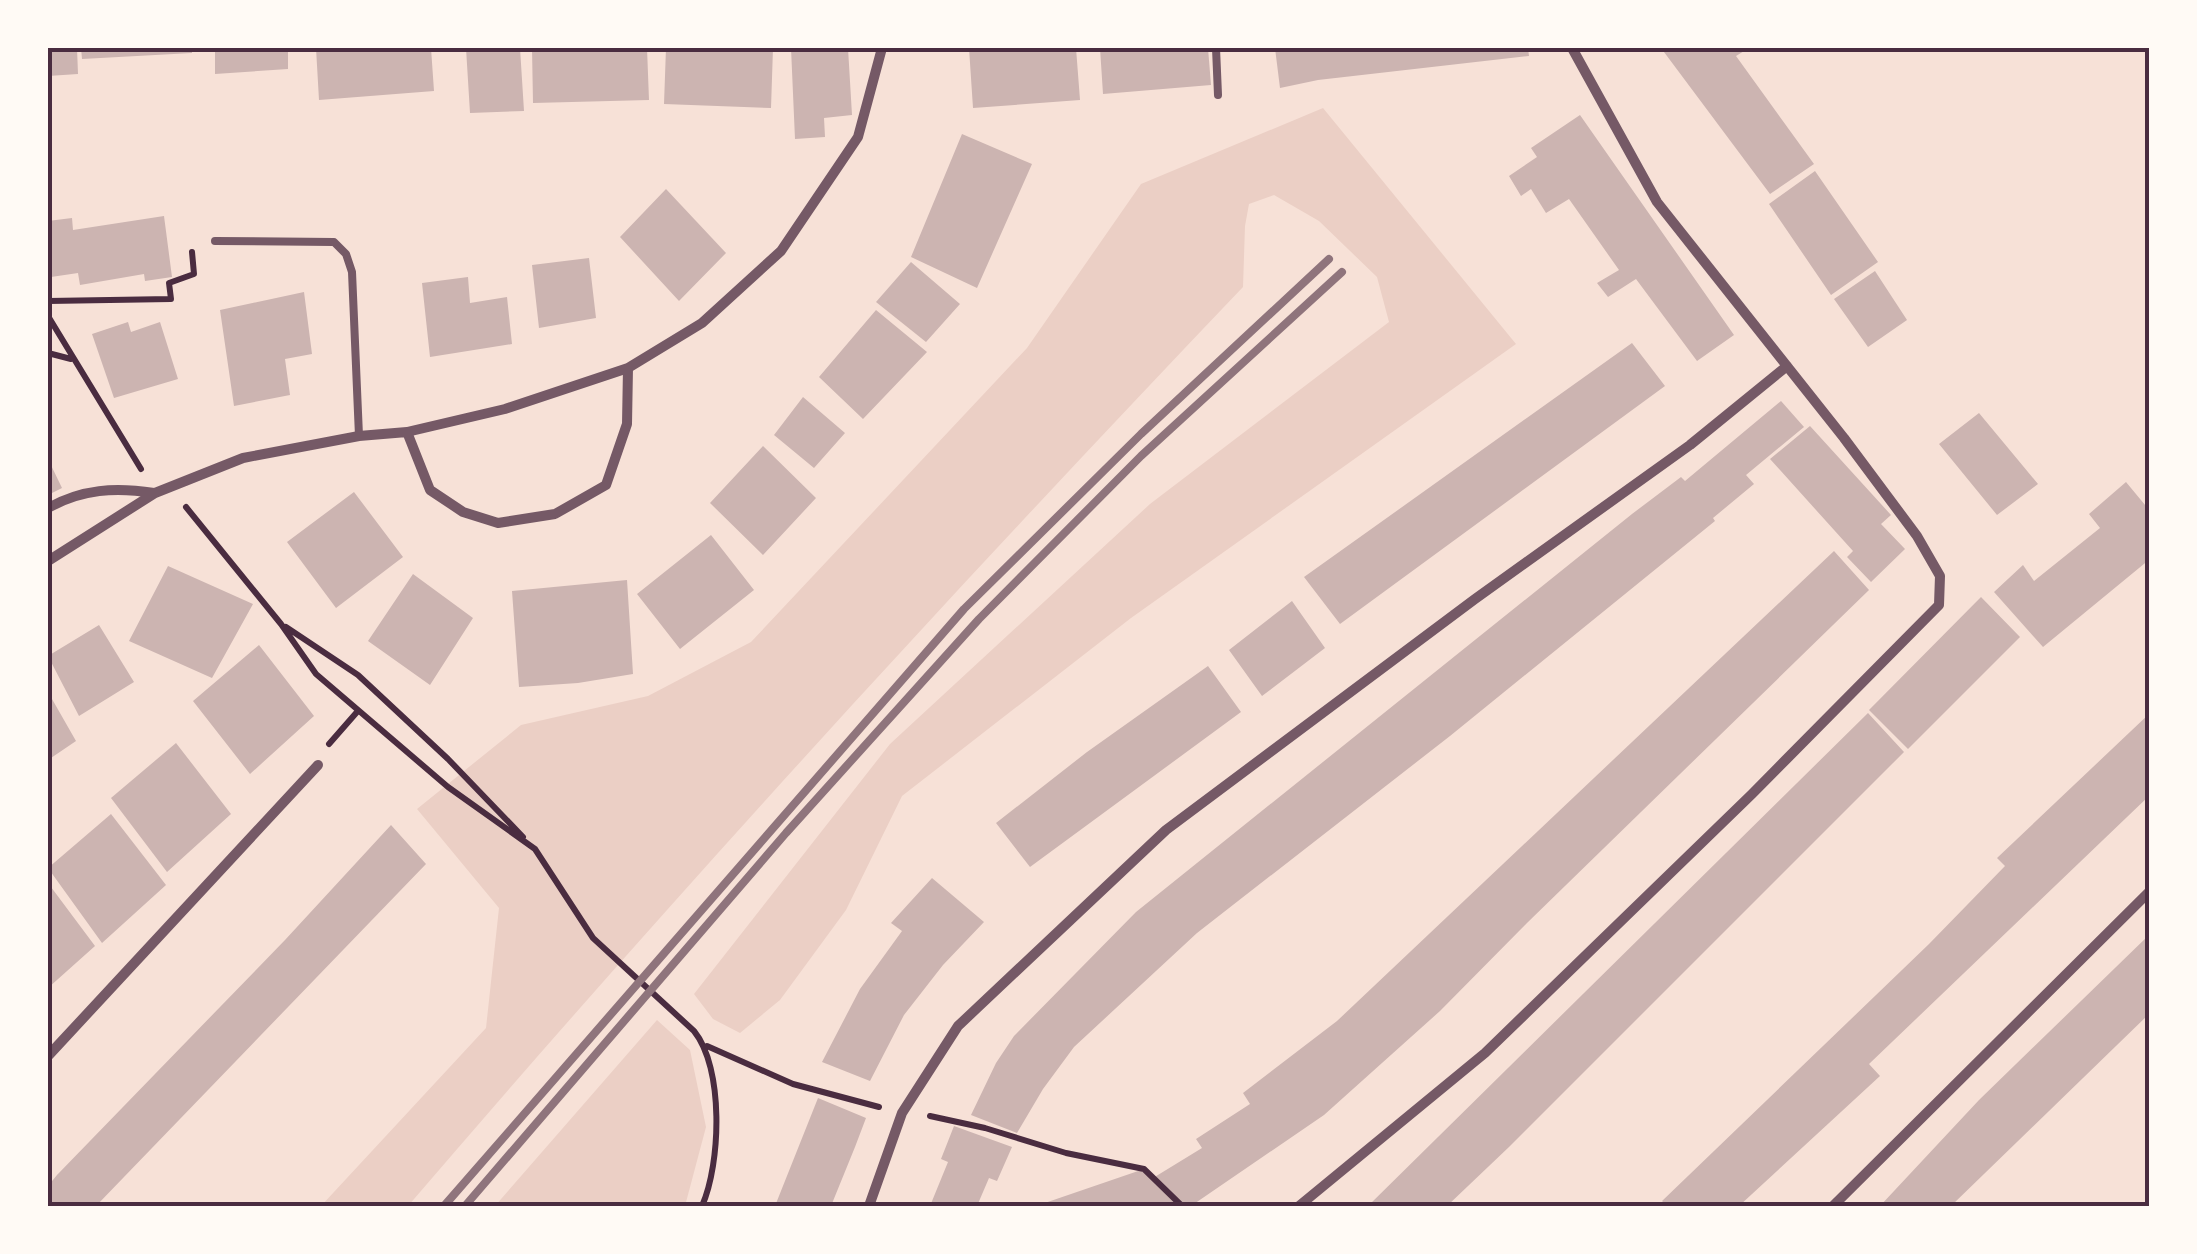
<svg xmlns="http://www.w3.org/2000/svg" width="2197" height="1254" viewBox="0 0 2197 1254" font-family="Mulish,sans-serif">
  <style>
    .green { fill: #ebcfc5 }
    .building { fill: #ccb4b1 }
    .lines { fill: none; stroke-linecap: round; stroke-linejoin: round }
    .path { stroke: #4a2c40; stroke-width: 6 }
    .service { stroke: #755966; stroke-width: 8 }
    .minor { stroke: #755966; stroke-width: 10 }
    .rail { stroke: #8f747c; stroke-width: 8 }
    .neatline { fill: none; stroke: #4a2c40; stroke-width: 4 }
  </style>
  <rect width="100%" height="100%" fill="#f7e1d7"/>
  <path class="green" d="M 1323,108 L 1516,344 L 1131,618 L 902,796 L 846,910 L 780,1000 L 740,1033 L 713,1019 L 694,994 L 890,744 L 1150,504 L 1389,322 L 1377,277 L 1319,221 L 1274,195 L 1249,204 L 1245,226 L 1243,287 C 957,587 677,892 408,1206 L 321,1206 L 486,1028 L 499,908 L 417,809 L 521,725 L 648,696 L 751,642 L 1027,348 L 1141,184 Z
    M 657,1020 L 690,1050 L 706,1127 L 685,1206 L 495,1206 Z"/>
  <path class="building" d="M 48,48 L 77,48 L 78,74 L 48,76 Z
    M 81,48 L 192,48 L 192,53 L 82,59 Z
    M 215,48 L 288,48 L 288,69 L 215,74 Z
    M 316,48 L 431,48 L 434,91 L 319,100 Z
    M 466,48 L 520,48 L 524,111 L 470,113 Z
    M 532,48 L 647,48 L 649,100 L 533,103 Z
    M 666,48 L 773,48 L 771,108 L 664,104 Z
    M 791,48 L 848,48 L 852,115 L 824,118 L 825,137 L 795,139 Z
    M 969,48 L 1076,48 L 1080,100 L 973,108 Z
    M 1100,48 L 1208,48 L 1211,85 L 1103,94 Z
    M 1275,48 L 1528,48 L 1529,56 L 1318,80 L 1280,88 Z
    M 1661,48 L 1749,48 L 1736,56 L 1814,164 L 1770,194 Z
    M 1580,115 L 1734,335 L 1697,361 L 1636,279 L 1608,297 L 1597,283 L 1619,270 L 1569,199 L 1546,213 L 1531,189 L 1521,196 L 1509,176 L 1537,157 L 1531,148 Z
    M 962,134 L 1032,164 L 977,288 L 911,257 Z
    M 1815,171 L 1878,262 L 1831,295 L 1769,204 Z
    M 666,189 L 726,253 L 679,301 L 620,237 Z
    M 164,216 L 172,277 L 145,281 L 144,274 L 80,285 L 78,273 L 51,277 L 48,221 L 72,218 L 73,230 Z
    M 589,258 L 596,318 L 539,328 L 532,265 Z
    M 911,262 L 960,304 L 926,342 L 876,302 Z
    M 1875,271 L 1907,320 L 1868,347 L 1834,299 Z
    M 468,277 L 470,303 L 507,297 L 512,344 L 430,357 L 422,283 Z
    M 304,292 L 312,354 L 285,359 L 290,395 L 234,406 L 220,310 Z
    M 876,310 L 927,352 L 863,419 L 819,377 Z
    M 128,322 L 131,332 L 160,322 L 178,379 L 114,398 L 92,334 Z
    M 1632,343 L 1665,386 L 1340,624 L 1304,577 Z
    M 803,397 L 845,433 L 814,468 L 774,435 Z
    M 1781,401 L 1804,427 L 1746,475 L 1754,484 L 1713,518 L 1715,521 L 1450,736 L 1197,933 L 1074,1047 L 1043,1089 L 1017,1133 L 971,1115 L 996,1063 L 1014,1036 L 1136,912 L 1632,514 L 1681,477 L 1685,481 Z
    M 1979,413 L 2038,484 L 1997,515 L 1939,444 Z
    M 1810,426 L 1891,515 L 1881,524 L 1905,549 L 1871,582 L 1847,557 L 1853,551 L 1770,459 Z
    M 763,446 L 816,498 L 763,555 L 710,503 Z
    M 48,459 L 62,488 L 48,495 Z
    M 2126,482 L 2150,511 L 2150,559 L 2043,647 L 1994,592 L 2023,565 L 2034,581 L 2100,528 L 2089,514 Z
    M 354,492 L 403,557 L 336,608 L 287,542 Z
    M 711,535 L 754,590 L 680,649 L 637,594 Z
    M 1834,551 L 1869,590 L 1527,923 L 1440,1011 L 1324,1115 L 1191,1206 L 1036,1206 L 1144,1169 L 1153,1178 L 1202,1148 L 1196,1139 L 1250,1104 L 1243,1093 L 1337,1021 Z
    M 168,566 L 253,604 L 212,678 L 129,641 Z
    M 413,574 L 473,618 L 430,685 L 368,641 Z
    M 627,580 L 633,674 L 578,683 L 519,687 L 512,591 Z
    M 1981,597 L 2020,637 L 1908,749 L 1869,710 Z
    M 1292,601 L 1325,648 L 1262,696 L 1229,650 Z
    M 99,625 L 134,682 L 79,716 L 48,656 Z
    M 259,645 L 314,716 L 250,774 L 193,701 Z
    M 1208,666 L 1241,712 L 1030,867 L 996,823 L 1087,752 Z
    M 48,692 L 76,741 L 48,760 Z
    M 1868,713 L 1904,752 L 1509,1147 L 1447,1206 L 1368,1206 Z
    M 2150,713 L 2150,795 L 1869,1064 L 1880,1076 L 1739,1206 L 1667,1206 L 1662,1201 L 1929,944 L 2005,866 L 1997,858 Z
    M 176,743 L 231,814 L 167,872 L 111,798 Z
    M 111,814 L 166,885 L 102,943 L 48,868 Z
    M 391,825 L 426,864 L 96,1206 L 48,1206 L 48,1186 L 57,1175 L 285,940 Z
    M 932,878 L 984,922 L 943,965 L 904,1015 L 870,1081 L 822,1062 L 860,989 L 902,931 L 891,923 Z
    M 48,883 L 95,946 L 48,988 Z
    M 2150,934 L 2150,1013 L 1951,1206 L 1880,1206 L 1979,1100 Z
    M 818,1098 L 866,1118 L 855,1147 L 831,1206 L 775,1206 Z
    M 954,1126 L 1012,1147 L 997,1181 L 989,1178 L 977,1206 L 930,1206 L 948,1162 L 941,1159 Z"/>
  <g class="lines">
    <path class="path" d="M 48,301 L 171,299 L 169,283 L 194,274 L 192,252
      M 48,316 L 141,469
      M 48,353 L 71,359
      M 186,507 L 281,624 L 316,674 L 448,787 L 535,849 L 593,938 L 694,1031 C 724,1068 721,1163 702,1206
      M 286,627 L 358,675 L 448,759 L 523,837
      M 329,744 L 357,712
      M 707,1046 L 793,1084 L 879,1107
      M 930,1116 L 985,1128 L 1066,1153 L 1144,1169 L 1182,1206"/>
    <path class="service" d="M 1216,48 L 1218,95
      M 215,241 L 334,242 L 346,254 L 352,272 L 359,436"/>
    <path class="minor" d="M 407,432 L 430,490 L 463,512 L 498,523 L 555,514 L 606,485 L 627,424 L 628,368
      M 48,508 C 82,489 115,487 154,493
      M 48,561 L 155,493 L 243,458 L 359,436 L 407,432 L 505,409 L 628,368 L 702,323 L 781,251 L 858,137 L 882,48
      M 48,1056 L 318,765
      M 869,1206 L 902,1113 L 958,1026 L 1166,830 L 1475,599 L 1690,445 L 1787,366
      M 1299,1206 L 1485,1053 L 1752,794 L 1939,605 L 1940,576 L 1917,536 L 1844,438 L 1657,202 L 1572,48
      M 1833,1206 L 2150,891"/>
    <path class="rail" d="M 444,1206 L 964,609 L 1141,434 L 1329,259
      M 465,1206 L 786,833 L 979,619 L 1141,456 L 1342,272"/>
  </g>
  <rect width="2197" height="1254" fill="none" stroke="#fffaf5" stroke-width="100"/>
  <rect x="50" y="50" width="2097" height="1154" class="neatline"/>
</svg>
